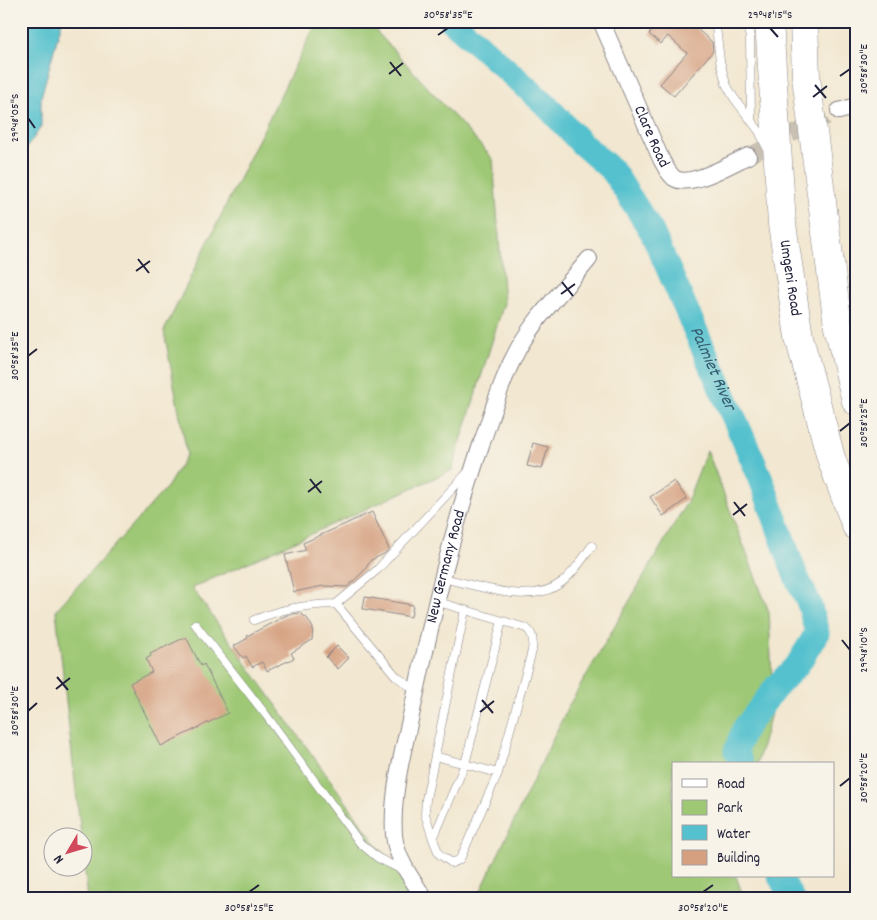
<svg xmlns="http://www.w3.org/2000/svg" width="877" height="920" viewBox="0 0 877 920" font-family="Dekko,sans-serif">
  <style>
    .green { fill: #9ec874; stroke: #607558 }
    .water { fill: #55c1ce; stroke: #3c7284 }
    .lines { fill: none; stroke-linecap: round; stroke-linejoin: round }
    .river { stroke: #55c1ce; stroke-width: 25 }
    .building { fill: #d5a080 }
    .minor-tunnel { stroke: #c8c0b2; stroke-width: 16; stroke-dasharray: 16 8; stroke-linecap: butt }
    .service-casing { stroke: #8a8486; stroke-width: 9 }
    .minor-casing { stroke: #8a8486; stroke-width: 18 }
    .motorway-casing { stroke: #8a8486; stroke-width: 29 }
    .service { stroke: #fff; stroke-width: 8 }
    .minor { stroke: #fff; stroke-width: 16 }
    .motorway { stroke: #fff; stroke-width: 28 }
    .ticks { fill: none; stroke: #22223b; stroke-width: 2 }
    .labels { text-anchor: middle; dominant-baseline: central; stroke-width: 4.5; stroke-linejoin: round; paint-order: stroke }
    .street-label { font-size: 16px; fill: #22223b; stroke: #f7f3e8 }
    .water-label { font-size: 18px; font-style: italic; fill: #345a6e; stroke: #f7f3e8 }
    .neatline { fill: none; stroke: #22223b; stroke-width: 2 }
    .ticks-label { font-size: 12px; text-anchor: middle; fill: #22223b }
  </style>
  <rect width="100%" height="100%" fill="#f7f3e8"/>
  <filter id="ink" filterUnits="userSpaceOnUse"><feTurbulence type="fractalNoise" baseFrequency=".02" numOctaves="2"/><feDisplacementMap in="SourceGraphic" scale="10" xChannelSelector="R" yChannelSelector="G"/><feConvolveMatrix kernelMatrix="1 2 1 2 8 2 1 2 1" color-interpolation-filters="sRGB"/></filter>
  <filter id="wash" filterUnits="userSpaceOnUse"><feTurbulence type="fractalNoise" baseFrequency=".0096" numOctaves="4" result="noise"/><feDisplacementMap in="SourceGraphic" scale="20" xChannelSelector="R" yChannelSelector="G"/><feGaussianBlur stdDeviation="1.12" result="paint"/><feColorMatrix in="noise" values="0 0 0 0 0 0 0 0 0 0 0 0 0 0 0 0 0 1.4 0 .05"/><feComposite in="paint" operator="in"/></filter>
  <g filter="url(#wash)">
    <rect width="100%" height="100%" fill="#f2e7d0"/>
    <path class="green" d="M 317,21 L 367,21 L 493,159 L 504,303 L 452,470 L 192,588 L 416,899 L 88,899 L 56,610 L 168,486 L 187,454 L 164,331 Z
      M 707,450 L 769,612 L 773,706 L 757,764 L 673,764 L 673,876 L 736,876 L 744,899 L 477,899 L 568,707 L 687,502 Z"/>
    <path class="water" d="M 21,21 L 62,21 L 41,97 L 41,127 L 21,156 Z
      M 21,172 L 29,224 L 21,240 Z"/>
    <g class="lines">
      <g class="river">
        <path id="s1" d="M 452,21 L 546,105 L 581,143 L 613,171 L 652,232 L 761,479 L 795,574 L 809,603 L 817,633 L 798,664 L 776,687 L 744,729 L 736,751 L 741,764"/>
        <path d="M 780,876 L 792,899"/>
      </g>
    </g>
    <g id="blocks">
      <path class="building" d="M 660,21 L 688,21 L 712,42 L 713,51 L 674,96 L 660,84 L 687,53 L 668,36 L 661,44 L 649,34 Z
        M 533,443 L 548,447 L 542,469 L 527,466 Z
        M 674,481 L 687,499 L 663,516 L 650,497 Z
        M 372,512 L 389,549 L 384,554 L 371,560 L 364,571 L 347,587 L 323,586 L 294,592 L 285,555 L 306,550 L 303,543 Z
        M 365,597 L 413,605 L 411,617 L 363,609 Z
        M 300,613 L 307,618 L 313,628 L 312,640 L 291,653 L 294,658 L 267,671 L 262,662 L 252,667 L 246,656 L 243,658 L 234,646 L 248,638 L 247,636 L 287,615 Z
        M 186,637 L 201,666 L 204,664 L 228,713 L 161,746 L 130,683 L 152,672 L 146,659 L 151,656 L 150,654 Z
        M 337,646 L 349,658 L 338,669 L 326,657 Z"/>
    </g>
  </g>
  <g filter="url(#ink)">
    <use href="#blocks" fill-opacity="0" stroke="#8a8486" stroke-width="1"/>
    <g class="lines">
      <path class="minor-tunnel" d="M 748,156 L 839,111"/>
      <g class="service-casing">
        <path id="service" d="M 717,21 L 716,27 L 720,61 L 726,84 L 734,98 L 759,131 L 766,146
          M 745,21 L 750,37 L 751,119
          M 442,578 C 478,585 531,607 562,582 C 574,573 583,558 592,546
          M 435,601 L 526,628 C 534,634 533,641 532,651 L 498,773 L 462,855 L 459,860 L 452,863 L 439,854 L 433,839 L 465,764 L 502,621
          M 336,604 L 377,570 L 468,472
          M 254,620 C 284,608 304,605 336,604 L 396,676 L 416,691
          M 195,624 L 266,715 L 360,843 L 378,858 L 404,871
          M 435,756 L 498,773
          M 433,839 L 425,814 L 426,799 L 465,610"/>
      </g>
      <g class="minor-casing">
        <g id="minor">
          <path id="s2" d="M 601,21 L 661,159 C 665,166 668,173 674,178 C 690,189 732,163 748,156"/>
          <path d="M 839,111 L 856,106"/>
          <path id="s3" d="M 425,899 C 412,880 396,858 394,835 C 391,789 406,741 415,697 C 434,609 453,527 482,442 C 492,414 500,384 514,357 C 531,321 564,290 589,259"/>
        </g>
      </g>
      <g class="motorway-casing">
        <g id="motorway">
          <path id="s4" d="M 769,21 L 782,224 L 799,337 L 831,458 L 856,526"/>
          <path d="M 804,21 L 806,77 L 838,326 L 856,401"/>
        </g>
      </g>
      <use href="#service" class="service"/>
      <use href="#minor" class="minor"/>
      <use href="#motorway" class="motorway"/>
    </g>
  </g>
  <path class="ticks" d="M 770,28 L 778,37M 438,35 L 448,28M 390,62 L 401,76M 389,74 L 403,63M 840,76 L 850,69M 815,85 L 826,98M 813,97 L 827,86M 28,118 L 35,128M 138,259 L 149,273M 136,271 L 150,261M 562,282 L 573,296M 561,294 L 575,284M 28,356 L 37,349M 840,431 L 850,423M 310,479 L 321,493M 308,492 L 322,481M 734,502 L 745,516M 733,515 L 747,504M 842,640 L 850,650M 57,677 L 68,690M 56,689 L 70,678M 482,700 L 493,713M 28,711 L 37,703M 480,712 L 494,701M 840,786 L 850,778M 249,892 L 259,885M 703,892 L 713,885"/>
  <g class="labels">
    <g class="street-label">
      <text stroke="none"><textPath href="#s2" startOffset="126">Clare Road</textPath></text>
      <text stroke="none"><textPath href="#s4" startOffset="258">Umgeni Road</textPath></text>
      <text stroke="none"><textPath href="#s3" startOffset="346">New Germany Road</textPath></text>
    </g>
    <g class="water-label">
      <text stroke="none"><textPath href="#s1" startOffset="442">Palmiet River</textPath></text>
    </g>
  </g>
  <rect width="877" height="920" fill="none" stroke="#f7f3e8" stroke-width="55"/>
  <rect x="672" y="762" width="162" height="115" fill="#f7f3e8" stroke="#a29fa3"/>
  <rect x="682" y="779" width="25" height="8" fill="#ffffff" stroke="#a29fa3"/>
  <text x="717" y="788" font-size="15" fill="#22223b">Road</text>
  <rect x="682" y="800" width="25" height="15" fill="#9ec874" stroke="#a29fa3"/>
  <text x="717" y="812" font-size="15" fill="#22223b">Park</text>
  <rect x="682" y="825" width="25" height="15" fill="#55c1ce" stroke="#a29fa3"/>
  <text x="717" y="838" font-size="15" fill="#22223b">Water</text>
  <rect x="682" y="850" width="25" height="15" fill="#d5a080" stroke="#a29fa3"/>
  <text x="717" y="862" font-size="15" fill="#22223b">Building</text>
  <g transform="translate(68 852) rotate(232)"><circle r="24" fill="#f7f3e8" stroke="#a29fa3"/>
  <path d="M0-4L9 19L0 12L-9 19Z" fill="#d1495b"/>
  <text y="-8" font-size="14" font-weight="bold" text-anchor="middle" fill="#22223b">N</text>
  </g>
  <rect x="28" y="28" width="822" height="864" class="neatline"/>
  <g class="ticks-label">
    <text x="448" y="18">30°58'35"E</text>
    <text x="770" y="18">29°48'15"S</text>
    <text transform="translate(863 69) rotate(-90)" y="4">30°58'30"E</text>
    <text transform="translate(14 118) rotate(-90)" y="4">29°48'05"S</text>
    <text transform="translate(14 356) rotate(-90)" y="4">30°58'35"E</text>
    <text transform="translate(863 423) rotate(-90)" y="4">30°58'25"E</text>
    <text transform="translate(863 650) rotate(-90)" y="4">29°48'10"S</text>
    <text transform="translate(14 711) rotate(-90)" y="4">30°58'30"E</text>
    <text transform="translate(863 778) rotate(-90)" y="4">30°58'20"E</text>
    <text x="249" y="911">30°58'25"E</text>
    <text x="703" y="911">30°58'20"E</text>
  </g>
</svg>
